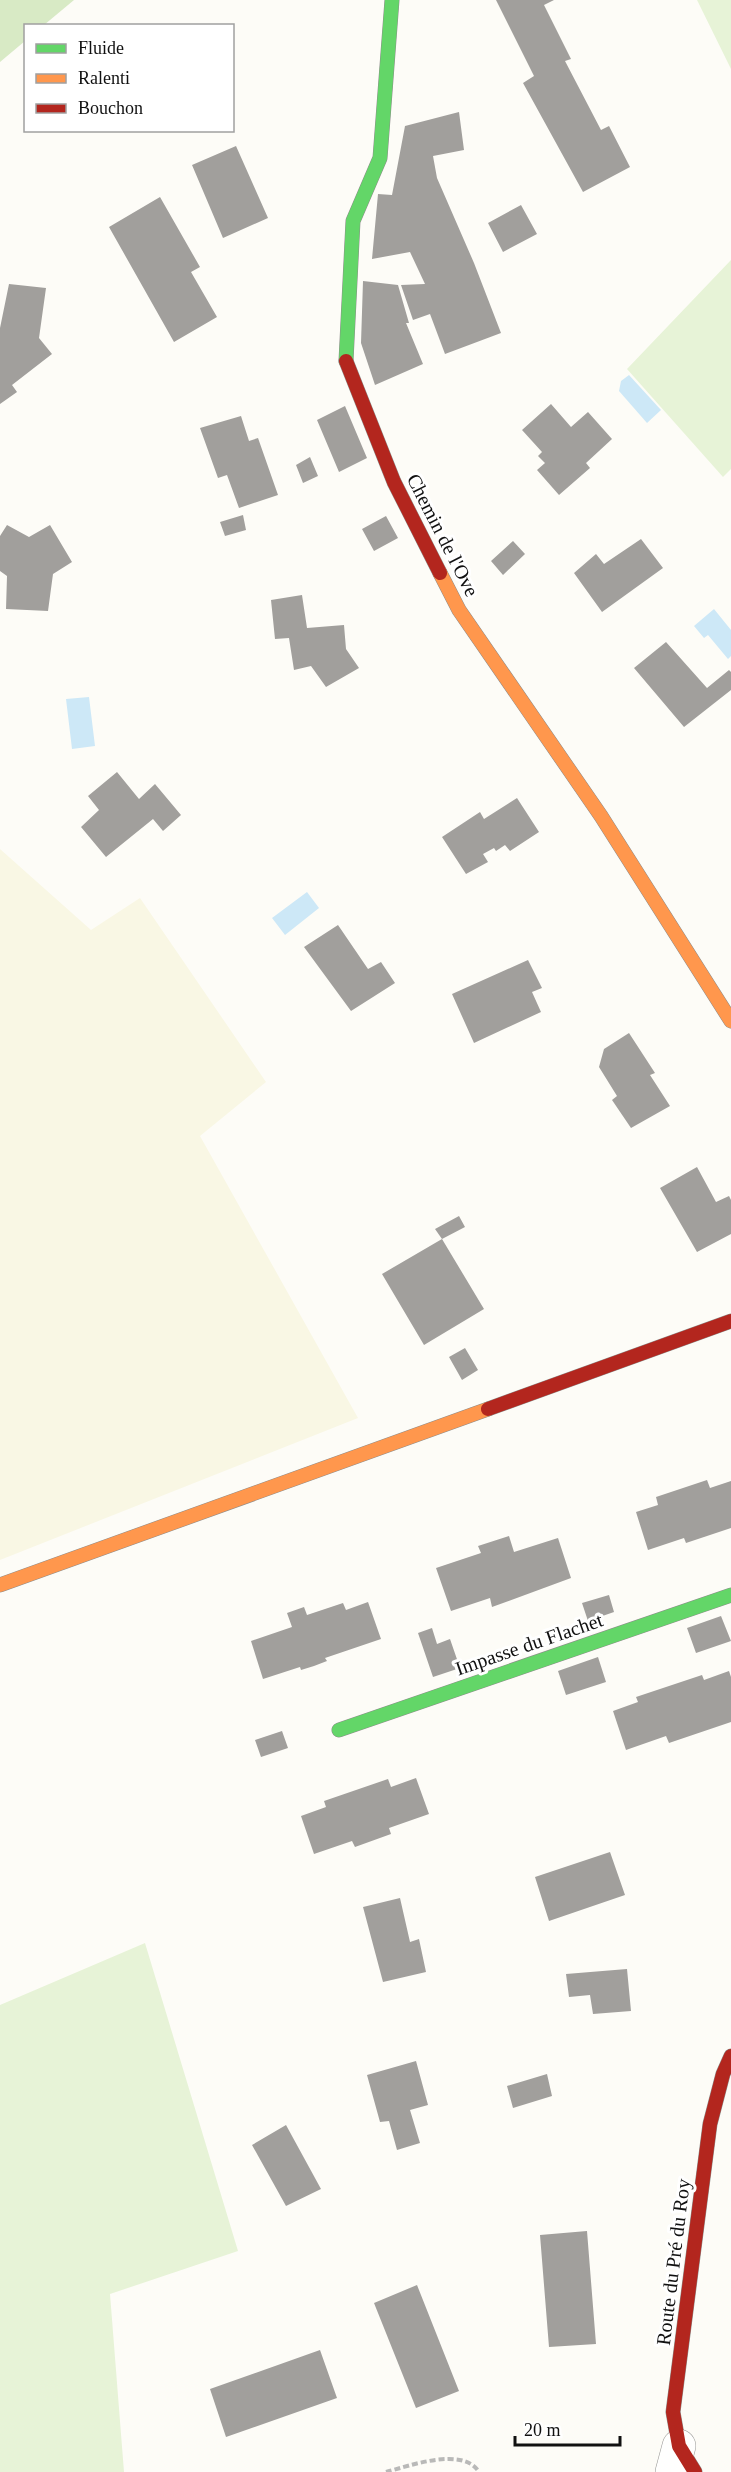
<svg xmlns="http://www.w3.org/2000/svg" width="731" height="2472" viewBox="0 0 731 2472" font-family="'Times New Roman',serif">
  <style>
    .farmland { fill: #f9f7e4 }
    .green { fill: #e7f3d7 }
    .forest { fill: #d8eac5 }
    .water { fill: #cde8f7 }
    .building { fill: #a19f9c }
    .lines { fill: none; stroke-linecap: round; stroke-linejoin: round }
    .street-casing { stroke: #979795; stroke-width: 34 }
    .fast-casing { stroke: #8e8d8b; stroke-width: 15 }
    .slow-casing { stroke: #8e8d8b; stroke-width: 15 }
    .jam-casing { stroke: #8e8d8b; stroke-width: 15 }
    .path { stroke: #b9b9b8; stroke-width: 4; stroke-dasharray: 6 3; stroke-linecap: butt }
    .street { stroke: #fffffe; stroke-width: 33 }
    .fast { stroke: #63d668; stroke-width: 14 }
    .slow { stroke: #ff974d; stroke-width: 14 }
    .jam { stroke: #b3261e; stroke-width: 14 }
    .labels { text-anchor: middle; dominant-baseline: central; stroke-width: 6; stroke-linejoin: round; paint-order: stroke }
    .street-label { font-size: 20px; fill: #111; stroke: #fff }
  </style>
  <rect width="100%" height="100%" fill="#fdfcf7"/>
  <path class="farmland" d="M 0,849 L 91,930 L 140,898 L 266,1082 L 200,1136 L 358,1418 L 0,1560 Z"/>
  <path class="green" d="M 697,0 L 731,0 L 731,69 L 698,2 Z
    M 731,260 L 731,469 L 723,477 L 627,369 Z
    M 145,1943 L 238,2251 L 110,2294 L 124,2472 L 0,2472 L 0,2005 Z"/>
  <path class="forest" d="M 0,0 L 74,0 L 44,25 L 26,26 L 25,41 L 0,62 Z"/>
  <path class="water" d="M 629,375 L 661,410 L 647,423 L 619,391 L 621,381 Z
    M 714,609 L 731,630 L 731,656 L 728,659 L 708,635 L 704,638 L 694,626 Z
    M 89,697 L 95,746 L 72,749 L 66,699 Z
    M 307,892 L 319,908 L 285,935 L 272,918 Z"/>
  <path class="building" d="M 496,0 L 554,0 L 544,5 L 571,59 L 565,61 L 601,130 L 609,126 L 630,167 L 583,192 L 523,83 L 534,76 Z
    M 459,112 L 464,150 L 433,156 L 437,178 L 474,263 L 501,333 L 445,354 L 430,314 L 413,320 L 401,285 L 425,284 L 410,252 L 372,259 L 378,194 L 392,195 L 405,126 Z
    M 236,146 L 268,218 L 223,238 L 192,165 Z
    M 160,197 L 200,267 L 191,272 L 217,317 L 174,342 L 109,227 Z
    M 521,205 L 537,234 L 503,252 L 488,223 Z
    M 363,281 L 398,285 L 409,323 L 406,323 L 423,364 L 375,385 L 361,343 Z
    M 9,284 L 46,288 L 39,338 L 52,354 L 12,385 L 17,392 L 0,404 L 0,328 Z
    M 551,404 L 571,427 L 588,412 L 612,439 L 586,463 L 590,468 L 559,495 L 537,470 L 545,463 L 538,456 L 542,452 L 522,430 Z
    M 345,406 L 367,458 L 339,472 L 317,420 Z
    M 241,416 L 249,441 L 258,438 L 278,495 L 239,508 L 227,475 L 218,478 L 200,428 Z
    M 310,457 L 318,476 L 303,483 L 296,465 Z
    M 243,515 L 246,530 L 225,536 L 220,522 Z
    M 386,516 L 398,538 L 374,551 L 362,529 Z
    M 7,525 L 29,537 L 50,525 L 72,562 L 53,574 L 48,611 L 6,609 L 7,576 L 0,571 L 0,536 Z
    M 641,539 L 663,568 L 602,612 L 574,573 L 596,554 L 604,564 Z
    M 513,541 L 525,554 L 503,575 L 491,561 Z
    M 302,595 L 307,628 L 344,625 L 346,649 L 359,668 L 326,687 L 311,666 L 294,670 L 289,638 L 275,639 L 271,600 Z
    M 666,642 L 707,688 L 729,670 L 731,672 L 731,690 L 684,727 L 634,668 Z
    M 117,772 L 139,799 L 155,784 L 181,815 L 163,831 L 153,819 L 106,857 L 81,827 L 99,810 L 88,796 Z
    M 517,798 L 539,832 L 510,851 L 505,845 L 496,851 L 494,848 L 483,854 L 488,862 L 466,874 L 442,837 L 480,812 L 484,819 Z
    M 338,925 L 368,969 L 381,962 L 395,983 L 351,1011 L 304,947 Z
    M 528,960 L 542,988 L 532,992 L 541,1012 L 474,1043 L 452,994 Z
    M 629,1033 L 655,1073 L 650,1075 L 670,1106 L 631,1128 L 612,1100 L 617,1096 L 599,1067 L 604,1049 Z
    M 697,1167 L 716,1202 L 729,1196 L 731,1200 L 731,1234 L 697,1252 L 660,1188 Z
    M 459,1216 L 465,1227 L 442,1239 L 435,1229 Z
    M 442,1239 L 484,1309 L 424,1345 L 382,1274 Z
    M 465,1348 L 478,1370 L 462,1380 L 449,1357 Z
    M 707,1480 L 710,1488 L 731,1481 L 731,1528 L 686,1543 L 684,1538 L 648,1550 L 636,1512 L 658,1505 L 656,1497 Z
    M 509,1536 L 514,1552 L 558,1538 L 571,1578 L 492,1607 L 490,1598 L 451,1611 L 436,1568 L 481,1553 L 478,1546 Z
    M 609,1595 L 614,1612 L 588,1621 L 582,1603 Z
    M 368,1602 L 381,1639 L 325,1658 L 327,1661 L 314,1666 L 301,1670 L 300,1667 L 263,1679 L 251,1641 L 292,1627 L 287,1613 L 304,1607 L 307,1615 L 343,1603 L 346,1610 Z
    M 721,1616 L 731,1641 L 696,1653 L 687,1628 Z
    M 432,1628 L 437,1644 L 450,1639 L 460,1668 L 433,1677 L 418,1633 Z
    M 598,1657 L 606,1682 L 566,1695 L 558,1671 Z
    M 729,1671 L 731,1677 L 731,1722 L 669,1743 L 666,1736 L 626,1750 L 613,1711 L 638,1702 L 636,1697 L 702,1675 L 704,1680 Z
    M 282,1731 L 288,1748 L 261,1757 L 255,1740 Z
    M 416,1778 L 429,1814 L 389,1828 L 391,1834 L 355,1847 L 352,1841 L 314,1854 L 301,1816 L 326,1807 L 324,1801 L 388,1779 L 391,1787 Z
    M 610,1852 L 625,1895 L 549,1921 L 535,1877 Z
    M 400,1898 L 410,1942 L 419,1939 L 426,1972 L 383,1982 L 363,1907 Z
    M 627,1969 L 631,2011 L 593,2014 L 590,1995 L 569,1997 L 566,1974 Z
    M 416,2061 L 428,2105 L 410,2110 L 420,2143 L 397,2150 L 389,2121 L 380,2122 L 367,2075 Z
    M 547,2074 L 552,2096 L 513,2108 L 507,2086 Z
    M 286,2125 L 321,2189 L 286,2206 L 252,2145 Z
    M 587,2231 L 596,2344 L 549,2347 L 540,2235 Z
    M 417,2285 L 459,2391 L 416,2408 L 374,2303 Z
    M 320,2350 L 337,2398 L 226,2437 L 210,2389 Z"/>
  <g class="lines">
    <g class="street-casing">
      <path id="street" d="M 672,2472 L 679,2446"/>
    </g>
    <g class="fast-casing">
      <path id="fast" d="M 346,361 L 353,221 L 380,158 L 392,0
        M 339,1730 L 731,1595"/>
    </g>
    <g class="slow-casing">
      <path id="slow" d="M 440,573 L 459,610 L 601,816 L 731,1021
        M 0,1585 L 488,1409"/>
    </g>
    <g class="jam-casing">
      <path id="jam" d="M 346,361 L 394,482 L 440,573
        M 488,1409 L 731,1321
        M 695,2472 L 679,2446 L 673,2412 L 710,2124 L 723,2074 L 731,2056"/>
    </g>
    <path class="path" d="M 386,2472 C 409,2466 463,2446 479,2472"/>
    <use href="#street" class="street"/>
    <use href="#fast" class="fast"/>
    <use href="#slow" class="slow"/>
    <use href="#jam" class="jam"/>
  </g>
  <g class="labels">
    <g class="street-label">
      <text transform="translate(443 535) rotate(63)">Chemin de l'Ove</text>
      <text transform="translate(529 1644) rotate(-19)">Impasse du Flachet</text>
      <text transform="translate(673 2262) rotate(-83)">Route du Pré du Roy</text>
    </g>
  </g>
  <rect x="24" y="24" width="210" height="108" fill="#ffffff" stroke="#a0a0a0" stroke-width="1.5"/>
  <rect x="36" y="44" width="30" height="9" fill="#63d668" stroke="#a0a0a0" stroke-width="1.5"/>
  <text x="78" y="54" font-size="18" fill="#111111">Fluide</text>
  <rect x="36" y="74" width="30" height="9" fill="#ff974d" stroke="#a0a0a0" stroke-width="1.5"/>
  <text x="78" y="84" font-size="18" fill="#111111">Ralenti</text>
  <rect x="36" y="104" width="30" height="9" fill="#b3261e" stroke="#a0a0a0" stroke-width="1.5"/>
  <text x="78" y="114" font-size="18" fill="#111111">Bouchon</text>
  <path d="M515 2436v9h105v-9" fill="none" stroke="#111111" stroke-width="3"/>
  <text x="524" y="2436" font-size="18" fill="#111111" stroke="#ffffff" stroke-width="4.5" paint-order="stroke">20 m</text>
</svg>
